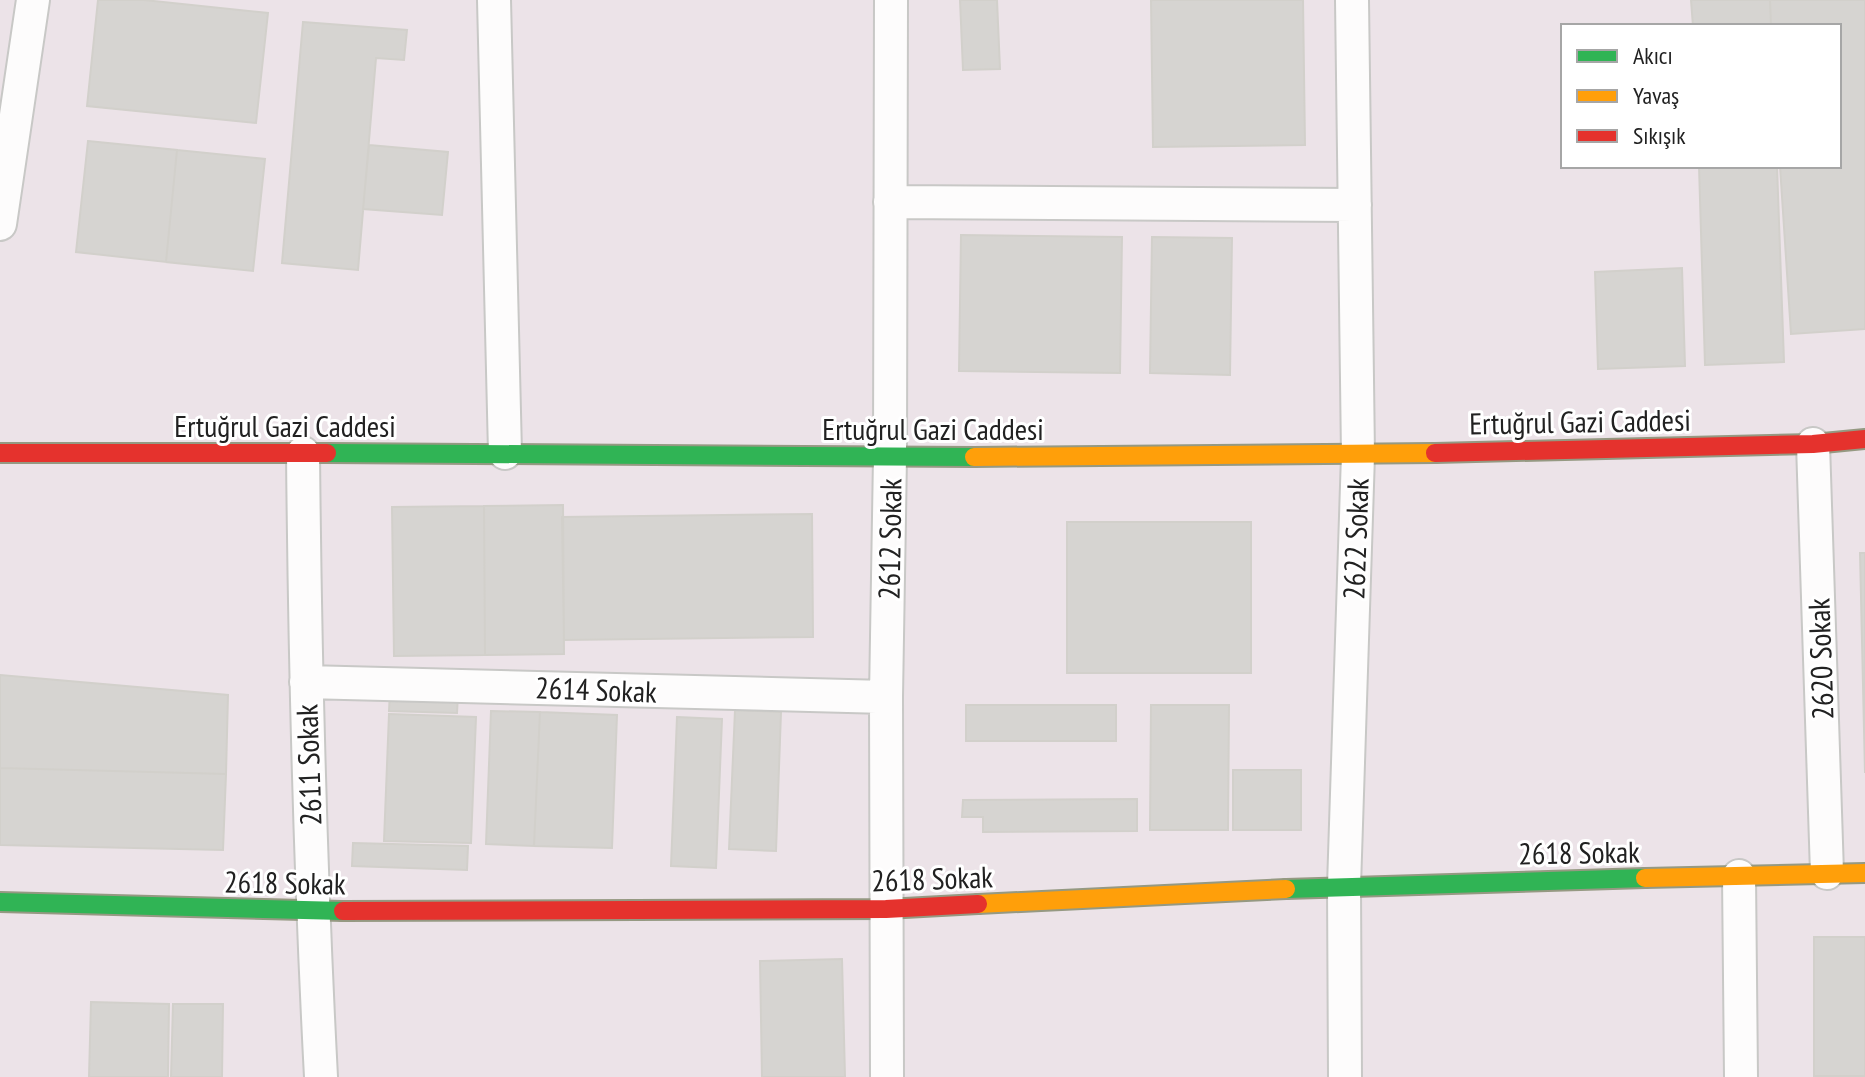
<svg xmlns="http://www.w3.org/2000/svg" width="1865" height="1077" viewBox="0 0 1865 1077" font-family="'PT Sans Narrow',sans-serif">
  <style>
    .industrial { fill: #ece3e8; fill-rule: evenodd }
    .building { fill: #d6d4d1; stroke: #d2d0cb; stroke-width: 2 }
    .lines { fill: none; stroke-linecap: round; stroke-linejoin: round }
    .street-casing { stroke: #c8c8c6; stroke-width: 36 }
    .fast-casing { stroke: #959982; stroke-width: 22 }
    .slow-casing { stroke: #959982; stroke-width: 22 }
    .jam-casing { stroke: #959982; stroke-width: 22 }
    .street { stroke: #fdfcfc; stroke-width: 32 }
    .fast { stroke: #30b455; stroke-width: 18 }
    .slow { stroke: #ff9f0a; stroke-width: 18 }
    .jam { stroke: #e5322d; stroke-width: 18 }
    .labels { text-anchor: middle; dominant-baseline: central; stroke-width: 6; stroke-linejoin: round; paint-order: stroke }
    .street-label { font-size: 30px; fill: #212121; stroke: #fff }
  </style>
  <rect width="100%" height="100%" fill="#efeeea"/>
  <path class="industrial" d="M 0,0 L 1865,0 L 1865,1077 L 0,1077 ZM 1563,26 L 1839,26 L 1839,166 L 1563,166 Z"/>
  <path class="building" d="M 98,0 L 144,0 L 268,13 L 256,123 L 87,106 Z
    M 960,0 L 997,0 L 1000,69 L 963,70 Z
    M 1151,0 L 1303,0 L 1305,145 L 1153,147 Z
    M 1691,0 L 1770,0 L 1771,26 L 1693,26 Z
    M 1770,0 L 1865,0 L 1865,329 L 1791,334 L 1780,166 L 1839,166 L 1839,26 L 1771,26 Z
    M 303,22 L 407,30 L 404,60 L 376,58 L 358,270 L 282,263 Z
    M 88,141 L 177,150 L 166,262 L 76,252 Z
    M 369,145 L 448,152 L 442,215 L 363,209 Z
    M 177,150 L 265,159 L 253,271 L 166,262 Z
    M 1699,166 L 1777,166 L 1784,362 L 1705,365 Z
    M 961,235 L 1122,237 L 1120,373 L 959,371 Z
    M 1152,237 L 1232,238 L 1230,375 L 1150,373 Z
    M 1682,268 L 1685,366 L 1598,369 L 1595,272 Z
    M 563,505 L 564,654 L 485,655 L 484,506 Z
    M 484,506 L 485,655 L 394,656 L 392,507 Z
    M 812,514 L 813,637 L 564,640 L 562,517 Z
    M 1067,522 L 1251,522 L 1251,673 L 1067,673 Z
    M 1860,553 L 1865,553 L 1865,773 Z
    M 0,675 L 228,695 L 226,774 L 0,768 Z
    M 390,691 L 458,694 L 457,713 L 389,711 Z
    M 966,705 L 1116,705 L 1116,741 L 966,741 Z
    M 1151,705 L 1229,705 L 1228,830 L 1150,830 Z
    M 735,710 L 781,712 L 776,851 L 729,849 Z
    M 491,711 L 540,712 L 534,846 L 486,844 Z
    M 540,712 L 617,715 L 612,848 L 534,846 Z
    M 389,714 L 476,717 L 471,843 L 384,841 Z
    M 677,717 L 722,719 L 716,868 L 671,866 Z
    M 0,768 L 226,774 L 223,850 L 0,845 Z
    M 1233,770 L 1301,770 L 1301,830 L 1233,830 Z
    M 1137,799 L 1137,831 L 983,832 L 983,817 L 962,817 L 963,800 Z
    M 353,843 L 468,846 L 467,870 L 352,866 Z
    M 1814,937 L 1865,937 L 1865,1076 L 1814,1076 Z
    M 842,959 L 845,1077 L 762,1077 L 760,961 Z
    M 91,1002 L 169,1004 L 168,1077 L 89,1077 Z
    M 173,1004 L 223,1004 L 222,1077 L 171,1077 Z"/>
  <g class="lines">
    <g class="street-casing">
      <path id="street" d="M 494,0 L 505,453
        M 890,202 L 1355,205
        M 0,224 L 33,0
        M 1813,444 L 1827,873
        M 303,453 C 305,661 310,869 321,1077
        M 306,682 L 886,697
        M 1739,876 L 1741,1077
        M 887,1077 L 886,697 L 890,457 L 891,0
        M 1345,1077 L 1344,886 L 1358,455 L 1352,0"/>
    </g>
    <g class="fast-casing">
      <path id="fast" d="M 327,453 L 974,457
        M 1286,889 L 1645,878
        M 0,902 L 343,911"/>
    </g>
    <g class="slow-casing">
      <path id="slow" d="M 974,457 L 1435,453
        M 1645,878 L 1865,873
        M 978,904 L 1286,889"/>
    </g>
    <g class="jam-casing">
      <path id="jam" d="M 0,453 L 327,453
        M 1435,453 L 1813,444 L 1865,439
        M 343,911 L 886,909 L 978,904"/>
    </g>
    <use href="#street" class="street"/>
    <use href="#fast" class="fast"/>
    <use href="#slow" class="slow"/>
    <use href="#jam" class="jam"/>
  </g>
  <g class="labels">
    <g class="street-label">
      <text transform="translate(1580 421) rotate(-1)">Ertuğrul Gazi Caddesi</text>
      <text x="285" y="425">Ertuğrul Gazi Caddesi</text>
      <text x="933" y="428">Ertuğrul Gazi Caddesi</text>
      <text transform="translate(889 539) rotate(-89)">2612 Sokak</text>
      <text transform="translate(1355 539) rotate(-88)">2622 Sokak</text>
      <text transform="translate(1820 659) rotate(-92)">2620 Sokak</text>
      <text transform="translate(596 689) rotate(2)">2614 Sokak</text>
      <text transform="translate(308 765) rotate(-92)">2611 Sokak</text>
      <text transform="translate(1579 852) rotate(-1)">2618 Sokak</text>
      <text transform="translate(932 878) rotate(-2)">2618 Sokak</text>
      <text transform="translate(285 882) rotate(1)">2618 Sokak</text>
    </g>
  </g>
  <rect x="1561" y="24" width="280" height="144" fill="#ffffff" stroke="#a6a6a6" stroke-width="2"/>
  <rect x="1577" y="50" width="40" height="12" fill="#30b455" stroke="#a6a6a6" stroke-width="2"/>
  <text x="1633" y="64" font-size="24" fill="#212121">Akıcı</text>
  <rect x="1577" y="90" width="40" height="12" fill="#ff9f0a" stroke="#a6a6a6" stroke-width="2"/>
  <text x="1633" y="104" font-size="24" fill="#212121">Yavaş</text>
  <rect x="1577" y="130" width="40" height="12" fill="#e5322d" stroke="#a6a6a6" stroke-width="2"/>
  <text x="1633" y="144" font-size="24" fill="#212121">Sıkışık</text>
</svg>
